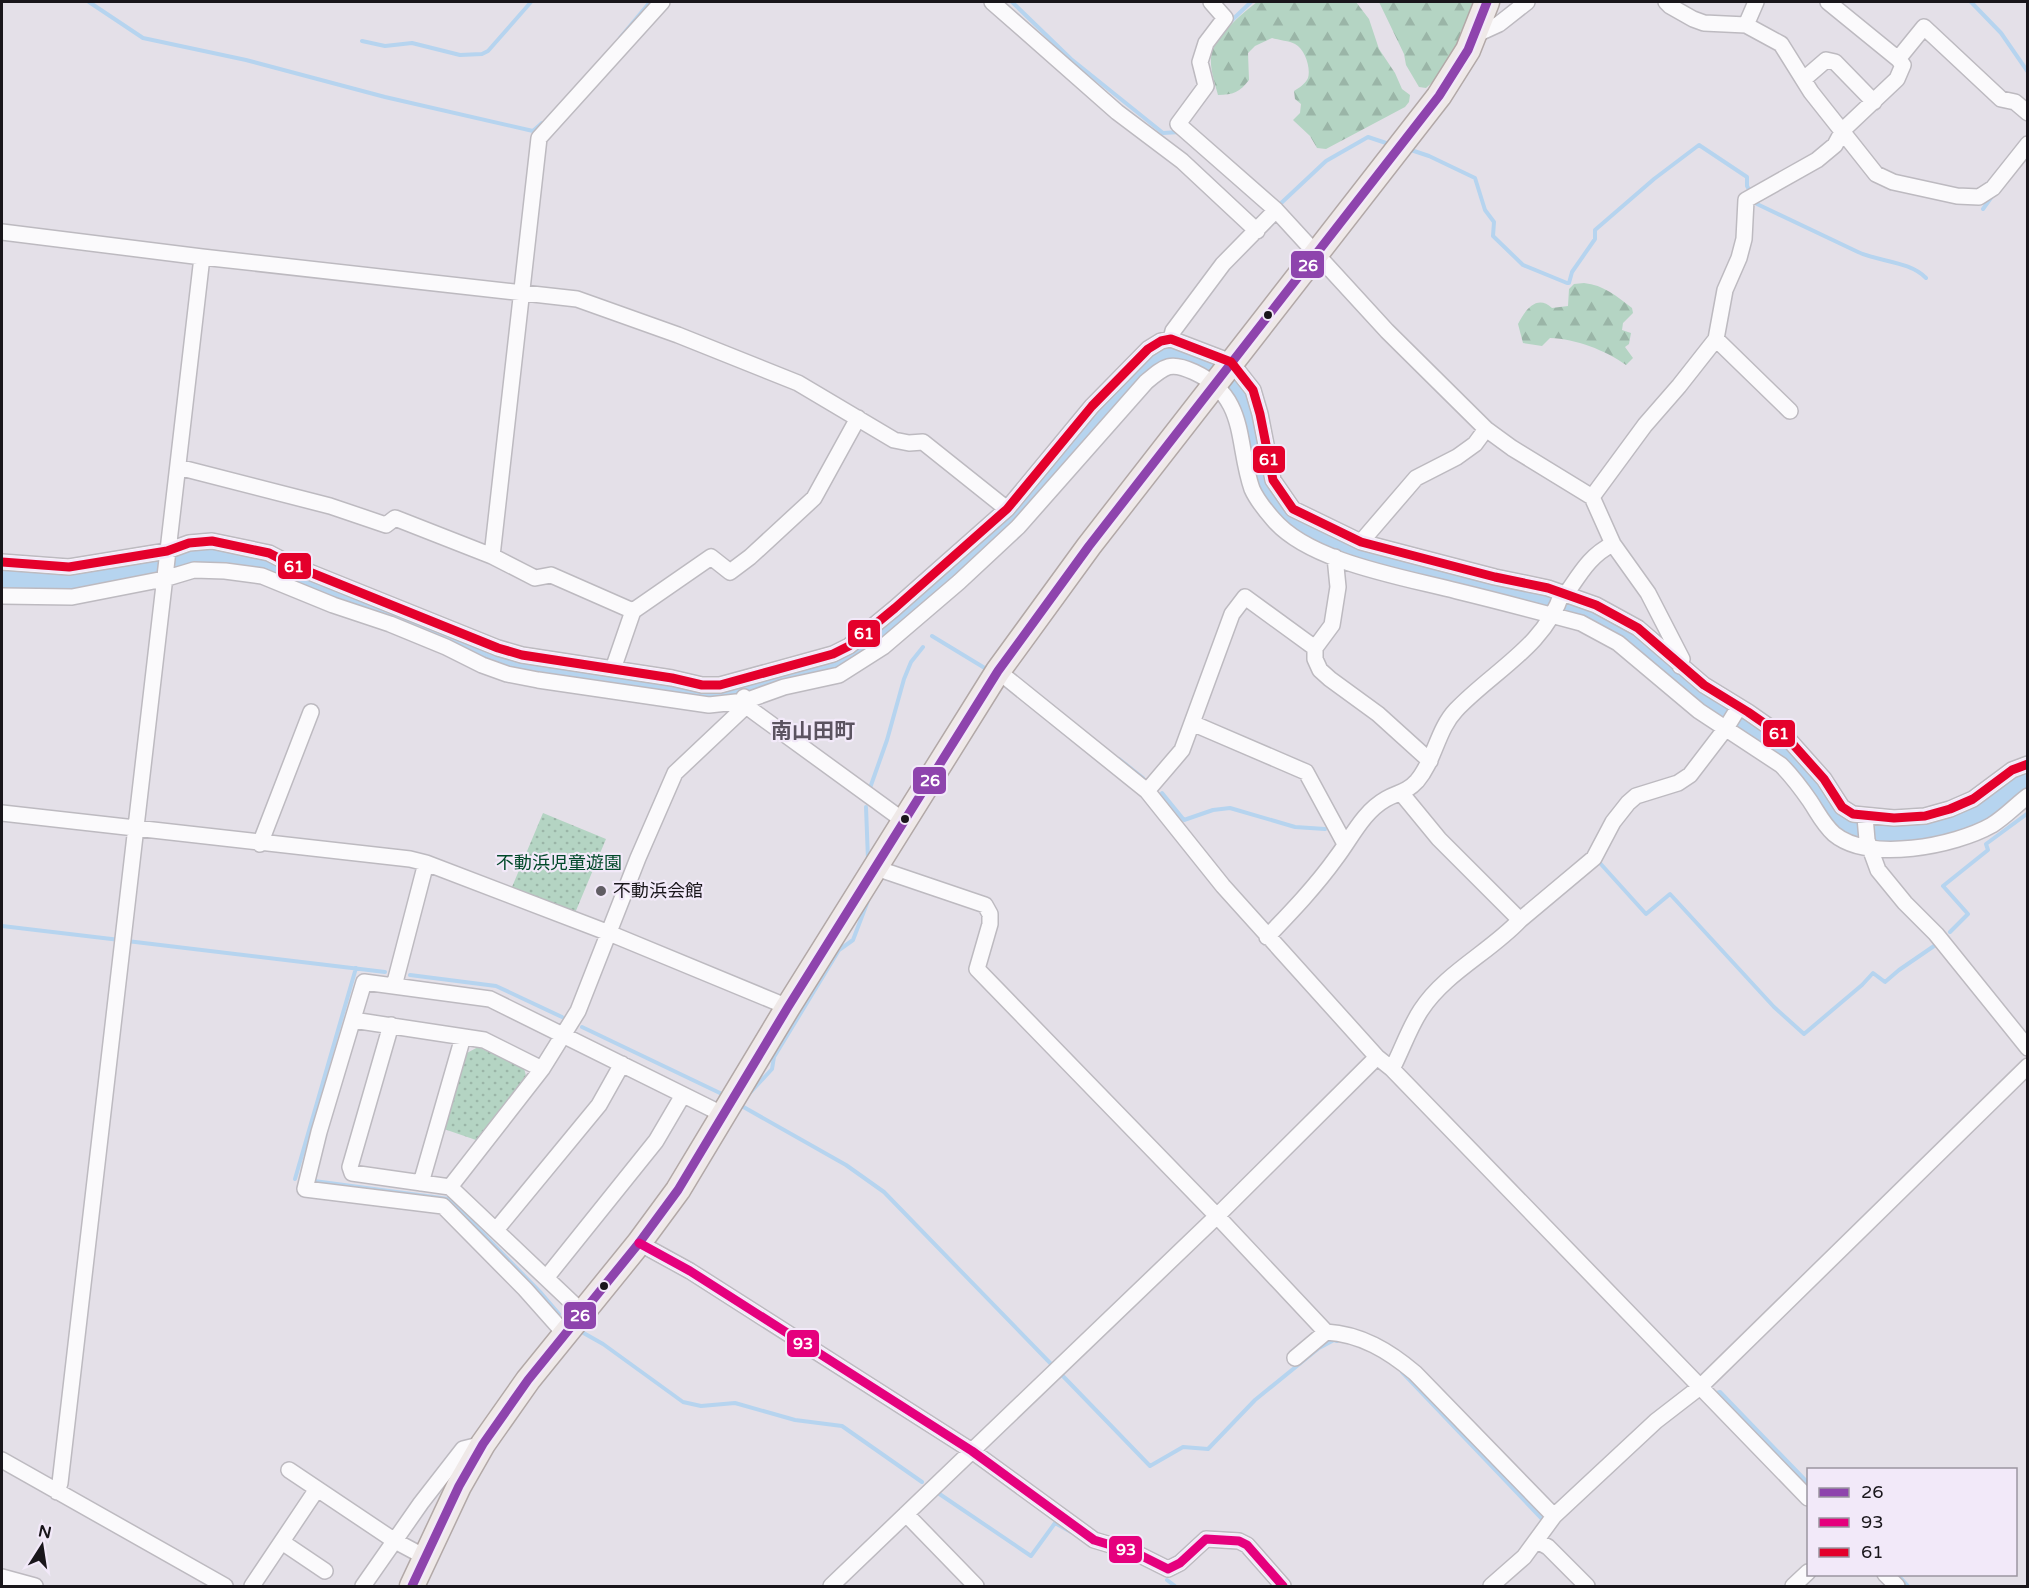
<svg xmlns="http://www.w3.org/2000/svg" width="2029" height="1588" viewBox="0 0 2029 1588" font-family="'Varela Round','Noto Sans JP',sans-serif">
  <style>
    .forest { fill: url(#forest-firs) }
    .park { fill: url(#park-dots) }
    .lines { fill: none; stroke-linecap: round; stroke-linejoin: round }
    .stream { stroke: #b6d4ef; stroke-width: 4 }
    .river { stroke: #b6d4ef; stroke-width: 24 }
    .minor-casing { stroke: #bdbac0; stroke-width: 18 }
    .primary-casing { stroke: #b2a8a7; stroke-width: 27 }
    .minor { stroke: #fbfafc; stroke-width: 15 }
    .primary { stroke: #efe9e8; stroke-width: 24 }
    .bus-1-casing { stroke: #f2e9f9; stroke-width: 14 }
    .bus-2-casing { stroke: #f2e9f9; stroke-width: 14 }
    .bus-3-casing { stroke: #f2e9f9; stroke-width: 14 }
    .bus-1 { stroke: #8e44ad; stroke-width: 9 }
    .bus-2 { stroke: #e5007d; stroke-width: 9 }
    .bus-3 { stroke: #e4002b; stroke-width: 9 }
    .bus-dot { fill: #19161b; stroke: #f2e9f9; stroke-width: 2 }
    .poi-dot { fill: #605d63; stroke: #f2e9f9; stroke-width: 2 }
    .labels { text-anchor: middle; dominant-baseline: central; stroke-width: 4.5; stroke-linejoin: round; paint-order: stroke }
    .park-label { font-size: 18px; fill: #004929; stroke: #f2e9f9 }
    .poi-label { font-size: 18px; fill: #19161b; stroke: #f2e9f9; text-anchor: start }
    .quarter-label { font-size: 21px; font-weight: bold; fill: #5b5360; stroke: #f2e9f9 }
    .line-badge { stroke: #f2e9f9; stroke-width: 2 }
    .badge-label { font-size: 16px; text-anchor: middle; font-weight: bold; fill: #fff }
  </style>
  <defs>
    <pattern id="forest-firs" width="22" height="20" patternUnits="userSpaceOnUse" patternTransform="scale(1.5)"><rect width="22" height="20" fill="#b4d4c3"/><path d="M5 1l3.5 6h-7zM16 11l3.5 6h-7z" fill="#9ab5a7"/></pattern>
    <pattern id="park-dots" width="8" height="8" patternUnits="userSpaceOnUse" patternTransform="scale(1.5)"><rect width="8" height="8" fill="#b4d4c3"/><path d="M2 2h.1M6 6h.1" fill="none" stroke="#9ab5a7" stroke-width="1.8" stroke-linecap="round"/></pattern>
  </defs>
  <rect width="100%" height="100%" fill="#e4e0e8"/>
  <path class="forest" d="M 1257,2 L 1356,2 L 1369,19 L 1379,49 L 1395,73 L 1402,89 L 1410,95 L 1409,102 L 1405,107 L 1326,149 L 1317,148 L 1310,136 L 1293,120 L 1300,113 L 1301,104 L 1295,99 L 1294,91 C 1299,88 1305,84 1308,78 C 1311,68 1305,49 1295,44 C 1290,41 1278,40 1272,38 L 1255,46 L 1248,53 L 1249,80 C 1240,92 1233,95 1218,95 C 1215,84 1210,69 1211,58 C 1212,38 1243,13 1257,2 Z
    M 1379,2 L 1473,2 L 1473,9 L 1444,72 L 1426,88 L 1419,87 L 1406,65 L 1404,54 Z
    M 1584,283 C 1604,285 1616,296 1632,308 L 1633,313 L 1623,323 L 1622,330 L 1631,333 L 1629,344 L 1625,347 L 1633,358 L 1626,365 C 1605,350 1576,339 1550,338 L 1542,346 L 1523,343 L 1518,324 C 1525,310 1537,294 1552,308 L 1568,306 L 1569,289 L 1574,284 Z"/>
  <path class="park" d="M 543,813 L 606,839 L 575,913 L 512,887 Z
    M 478,1047 L 524,1068 L 526,1076 L 476,1140 L 444,1129 L 467,1053 Z"/>
  <g class="lines">
    <path class="stream" d="M 89,2 L 143,38 L 246,60 L 385,97 L 533,131 L 542,123
      M 1012,2 L 1071,59 L 1163,133 L 1180,132
      M 1971,2 L 2001,33 L 2028,72
      M 1231,21 L 1251,2
      M 620,38 L 650,2
      M 362,41 L 385,46 L 412,43 L 460,55 L 482,54 L 488,51 L 531,2
      M 1408,149 L 1429,156 L 1475,178 L 1485,210 L 1494,222 L 1493,236 L 1523,265 L 1567,283 L 1569,283 L 1572,272 L 1595,239 L 1595,230 L 1654,179 L 1699,145 L 1747,177 L 1747,186 L 1751,193
      M 1754,200 L 1757,204 L 1858,252 C 1880,262 1909,261 1926,278
      M 1278,206 L 1326,161 L 1368,137 L 1392,145
      M 1983,209 L 1993,195
      M 932,636 L 988,670
      M 1119,759 L 1143,778
      M 870,788 L 887,740 L 904,679 L 911,662 L 923,647
      M 1162,793 L 1184,820 L 1213,810 L 1230,808 L 1295,827 L 1325,829
      M 866,807 L 868,860
      M 1597,863 L 1599,862 L 1646,914 L 1670,894 L 1774,1007 L 1804,1034 L 1862,985 L 1873,973 L 1885,982 L 1899,970 L 1934,946
      M 2,926 L 120,940
      M 1950,932 L 1968,914 L 1943,886 L 1988,850 L 1986,844 L 2028,813
      M 127,941 L 385,972
      M 410,975 L 496,986 L 562,1017
      M 582,1027 L 722,1094
      M 748,1095 L 772,1069 L 774,1057 L 839,950 L 853,940 L 869,898
      M 740,1105 L 846,1165 L 884,1192 L 1054,1367
      M 295,1179 L 356,968
      M 314,1181 L 449,1199 L 541,1293 L 559,1314
      M 580,1331 L 603,1344 L 683,1402 L 701,1406 L 735,1403 L 795,1420 L 842,1426 L 922,1482
      M 1059,1372 L 1150,1466 L 1183,1447 L 1208,1449 L 1255,1400 L 1319,1348 L 1334,1340 L 1337,1341
      M 1402,1372 L 1544,1521
      M 1713,1394 L 1720,1392 L 1808,1483
      M 938,1493 L 1031,1556 L 1055,1523 L 1071,1532
      M 1897,1574 L 1908,1586
      M 1167,1580 L 1175,1586"/>
    <path class="river" d="M 2,581 L 86,582 L 213,557 L 238,560 L 264,565 L 489,656 L 520,666 L 714,696 L 833,666 L 852,656 L 878,637 L 910,609 L 1015,511 L 1079,443 L 1139,373 L 1155,359 L 1165,353 L 1175,352 L 1184,353 L 1211,366 L 1234,383 L 1243,394 L 1253,415 L 1259,466 L 1265,487 L 1278,506 L 1291,518 L 1327,540 L 1369,559 L 1542,602 L 1612,624 L 1713,706 L 1760,734 L 1789,755 L 1808,777 L 1833,818 L 1842,826 L 1860,832 L 1891,834 L 1923,835 L 1951,827 L 1982,811 L 2010,788 L 2028,778"/>
    <g class="minor-casing">
      <path id="minor" d="M 992,2 L 1117,112 L 1182,161 L 1257,231
        M 1211,2 L 1225,18 L 1206,43 L 1200,62 L 1206,86 L 1178,124 L 1276,210 L 1387,331 L 1486,429 L 1512,448 L 1592,497 L 1613,544 L 1648,593 L 1682,659 L 1680,666
        M 1666,2 L 1670,6 L 1693,19 L 1704,23 L 1746,25 L 1781,44 L 1811,92 L 1876,174 L 1893,182 L 1957,196 L 1979,197 L 1993,188 L 2028,144
        M 1746,25 L 1756,2
        M 1475,35 L 1499,24 L 1527,2
        M 1898,59 L 1924,27 L 2001,99 L 2015,102 L 2028,113
        M 1804,79 L 1826,60 L 1835,62 L 1874,102
        M 2,232 L 202,257 L 577,299 L 678,335 L 798,383 L 894,440 L 909,443 L 923,442 L 1007,509
        M 1171,339 L 1173,331 L 1223,264 L 1276,210
        M 1716,339 L 1790,411
        M 178,467 L 330,506 L 386,525 L 395,518 L 492,556 L 535,578 L 551,575 L 633,611
        M 1592,497 L 1645,425 L 1679,386 L 1716,339 L 1725,290 L 1739,258 L 1744,239 L 1746,200 L 1817,160 L 1835,145 L 1843,130 L 1897,79 L 1903,65 L 1898,59 L 1828,2
        M 1361,542 L 1416,478 L 1457,457 L 1475,444 L 1486,429
        M 492,556 L 539,138 L 662,2
        M 1335,557 L 1338,587 L 1332,625 L 1315,648 L 1315,659 L 1320,670 L 1330,679 L 1378,714 L 1430,761
        M 2,562 L 69,567 L 167,551 L 189,543 L 212,541 L 269,553 L 292,565 L 498,648 L 522,655 L 672,678 L 702,685 L 720,685 L 833,654 L 849,646 L 895,608 L 1007,509 L 1092,406 L 1148,349 L 1161,341 L 1171,339 L 1231,362 L 1253,390 L 1260,414 L 1273,480 L 1293,509 L 1361,542 L 1495,577 L 1548,588 L 1596,605 L 1638,628 L 1704,685 L 1748,712 L 1791,742 L 1824,779 L 1842,807 L 1853,814 L 1894,818 L 1925,816 L 1950,809 L 1973,799 L 2012,770 L 2028,764
        M 1566,594 C 1580,574 1590,555 1613,544
        M 2,596 L 72,597 L 164,579 L 194,570 L 225,571 L 262,576 L 333,605 L 390,624 L 446,647 L 482,665 L 507,674 L 538,680 L 709,705 L 745,701 L 784,687 L 839,675 L 883,647 L 959,582 L 1018,527 L 1146,382 C 1165,366 1170,361 1194,372 C 1248,397 1236,443 1252,489 C 1256,498 1266,511 1273,519 C 1309,562 1403,577 1457,591 C 1498,601 1540,612 1581,623 L 1618,643 L 1699,711 L 1781,765 C 1792,776 1801,788 1810,801 C 1818,813 1823,824 1834,834 C 1869,863 1955,846 1992,825 C 2005,817 2016,805 2028,796
        M 613,669 L 633,611 L 711,557 L 730,572 L 750,557 L 814,498 L 858,418
        M 998,671 L 1147,791 L 1223,886 L 1377,1057 L 1392,1069 C 1531,1211 1669,1356 1808,1498
        M 744,697 L 746,706 L 904,821
        M 1192,723 L 1306,772 L 1345,844
        M 1147,791 L 1182,750 L 1232,614 L 1245,597 L 1315,648
        M 1402,794 L 1439,839 L 1520,920 L 1594,858 L 1613,822 L 1628,803 L 1636,796 L 1678,783 L 1690,775 L 1726,728 L 1739,707
        M 2,813 L 410,859 L 426,863 L 609,933 L 788,1007
        M 1865,817 L 1867,840 L 1878,870 L 1905,903 L 1936,934 L 2028,1048
        M 260,844 L 311,712
        M 876,868 L 985,905 L 990,914 L 990,924 L 977,969 L 1217,1216 L 1326,1332
        M 1267,937 C 1291,912 1316,886 1336,858 C 1346,845 1354,830 1365,817 C 1370,811 1379,803 1386,799 C 1398,792 1406,793 1417,781 C 1435,760 1437,730 1456,710 C 1493,671 1545,646 1562,593
        M 394,986 L 426,863
        M 353,1020 L 484,1040 L 542,1069
        M 391,1025 L 350,1167 L 352,1173 L 450,1187 L 583,1313
        M 1392,1069 C 1402,1050 1409,1028 1421,1010 C 1445,973 1490,952 1520,920
        M 421,1183 L 463,1037
        M 450,1187 L 542,1069 L 578,1011 L 638,858 L 675,773 L 746,706
        M 496,1230 L 599,1105 L 622,1064
        M 639,1243 L 690,1271 L 972,1451 L 1094,1540 L 1134,1552 L 1168,1569 L 1180,1563 L 1206,1539 L 1239,1541 L 1247,1545 L 1283,1586
        M 546,1278 L 656,1141 L 683,1095
        M 565,1334 L 525,1289 L 443,1206 L 305,1189 L 319,1132 L 364,982 L 490,999 L 724,1115
        M 1295,1358 L 1326,1332 C 1361,1334 1389,1351 1415,1373 L 1554,1516
        M 2,1460 L 225,1586
        M 289,1470 L 395,1541 L 425,1557
        M 57,1492 L 60,1483 L 202,257
        M 906,1514 L 976,1586
        M 1537,1541 L 1548,1547 L 1587,1586
        M 282,1542 L 325,1571
        M 1885,1574 L 1897,1586
        M 2,1577 L 35,1586
        M 252,1586 L 317,1489
        M 363,1586 L 421,1503 L 463,1449 L 483,1444
        M 831,1586 L 1217,1216 L 1377,1057
        M 1491,1586 L 1524,1557 L 1554,1516 L 1656,1421 L 1700,1387 L 2028,1066
        M 1793,1586 L 1808,1572"/>
    </g>
    <g class="primary-casing">
      <path id="primary" d="M 412,1586 L 459,1486 L 483,1444 L 528,1380 L 639,1243 L 678,1190 L 788,1007 L 998,671 L 1089,546 L 1439,96 L 1468,50 L 1487,2"/>
    </g>
    <use href="#minor" class="minor"/>
    <use href="#primary" class="primary"/>
    <g class="bus-1-casing">
      <path id="bus-1" d="M 412,1586 L 459,1486 L 483,1444 L 528,1380 L 639,1243 L 678,1190 L 788,1007 L 998,671 L 1089,546 L 1439,96 L 1468,50 L 1487,2"/>
    </g>
    <g class="bus-2-casing">
      <path id="bus-2" d="M 639,1243 L 690,1271 L 972,1451 L 1094,1540 L 1134,1552 L 1168,1569 L 1180,1563 L 1206,1539 L 1239,1541 L 1247,1545 L 1283,1586"/>
    </g>
    <g class="bus-3-casing">
      <path id="bus-3" d="M 2,562 L 69,567 L 167,551 L 189,543 L 212,541 L 269,553 L 292,565 L 498,648 L 522,655 L 672,678 L 702,685 L 720,685 L 833,654 L 849,646 L 895,608 L 1007,509 L 1092,406 L 1148,349 L 1161,341 L 1171,339 L 1231,362 L 1253,390 L 1260,414 L 1273,480 L 1293,509 L 1361,542 L 1495,577 L 1548,588 L 1596,605 L 1638,628 L 1704,685 L 1748,712 L 1791,742 L 1824,779 L 1842,807 L 1853,814 L 1894,818 L 1925,816 L 1950,809 L 1973,799 L 2012,770 L 2028,764"/>
    </g>
    <use href="#bus-1" class="bus-1"/>
    <use href="#bus-2" class="bus-2"/>
    <use href="#bus-3" class="bus-3"/>
  </g>
  <g class="bus-dot">
    <circle cx="1268" cy="315" r="5"/>
    <circle cx="905" cy="819" r="5"/>
    <circle cx="604" cy="1286" r="5"/>
  </g>
  <circle class="poi-dot" cx="601" cy="891" r="6"/>
  <g class="labels">
    <g class="park-label">
      <text x="559" y="863">不動浜児童遊園</text>
    </g>
    <g class="poi-label">
      <text x="613" y="891">不動浜会館</text>
    </g>
    <g class="quarter-label">
      <text x="813" y="731">南山田町</text>
    </g>
  </g>
  <g class="line-badge">
    <rect x="1290" y="250" width="35" height="29" rx="6" fill="#8e44ad"/>
    <rect x="1252" y="445" width="34" height="29" rx="6" fill="#e4002b"/>
    <rect x="277" y="552" width="35" height="28" rx="6" fill="#e4002b"/>
    <rect x="847" y="619" width="34" height="29" rx="6" fill="#e4002b"/>
    <rect x="1762" y="719" width="34" height="29" rx="6" fill="#e4002b"/>
    <rect x="912" y="766" width="35" height="29" rx="6" fill="#8e44ad"/>
    <rect x="563" y="1301" width="34" height="29" rx="6" fill="#8e44ad"/>
    <rect x="786" y="1329" width="34" height="29" rx="6" fill="#e5007d"/>
    <rect x="1108" y="1535" width="35" height="29" rx="6" fill="#e5007d"/>
  </g>
  <g class="badge-label">
    <text x="1308" y="271">26</text>
    <text x="1269" y="465">61</text>
    <text x="294" y="572">61</text>
    <text x="864" y="639">61</text>
    <text x="1779" y="739">61</text>
    <text x="930" y="786">26</text>
    <text x="580" y="1321">26</text>
    <text x="803" y="1349">93</text>
    <text x="1126" y="1555">93</text>
  </g>
  <rect width="2029" height="1588" fill="none" stroke="#19161b" stroke-width="6"/>
  <rect x="1807" y="1468" width="210" height="108" fill="#f2e9f9" stroke="#9b95a0" stroke-width="1.5"/>
  <rect x="1819" y="1488" width="30" height="9" fill="#8e44ad" stroke="#9b95a0" stroke-width="1.5"/>
  <text x="1861" y="1498" font-size="18" fill="#19161b">26</text>
  <rect x="1819" y="1518" width="30" height="9" fill="#e5007d" stroke="#9b95a0" stroke-width="1.5"/>
  <text x="1861" y="1528" font-size="18" fill="#19161b">93</text>
  <rect x="1819" y="1548" width="30" height="9" fill="#e4002b" stroke="#9b95a0" stroke-width="1.5"/>
  <text x="1861" y="1558" font-size="18" fill="#19161b">61</text>
  <g transform="translate(42 1546) rotate(12)" stroke="#f2e9f9" stroke-width="4.5" paint-order="stroke">
  <path d="M0-4.5L10 22L0 15L-10 22Z" fill="#19161b"/>
  <text y="-9" font-size="16" font-weight="bold" text-anchor="middle" fill="#19161b">N</text>
  </g>
</svg>
